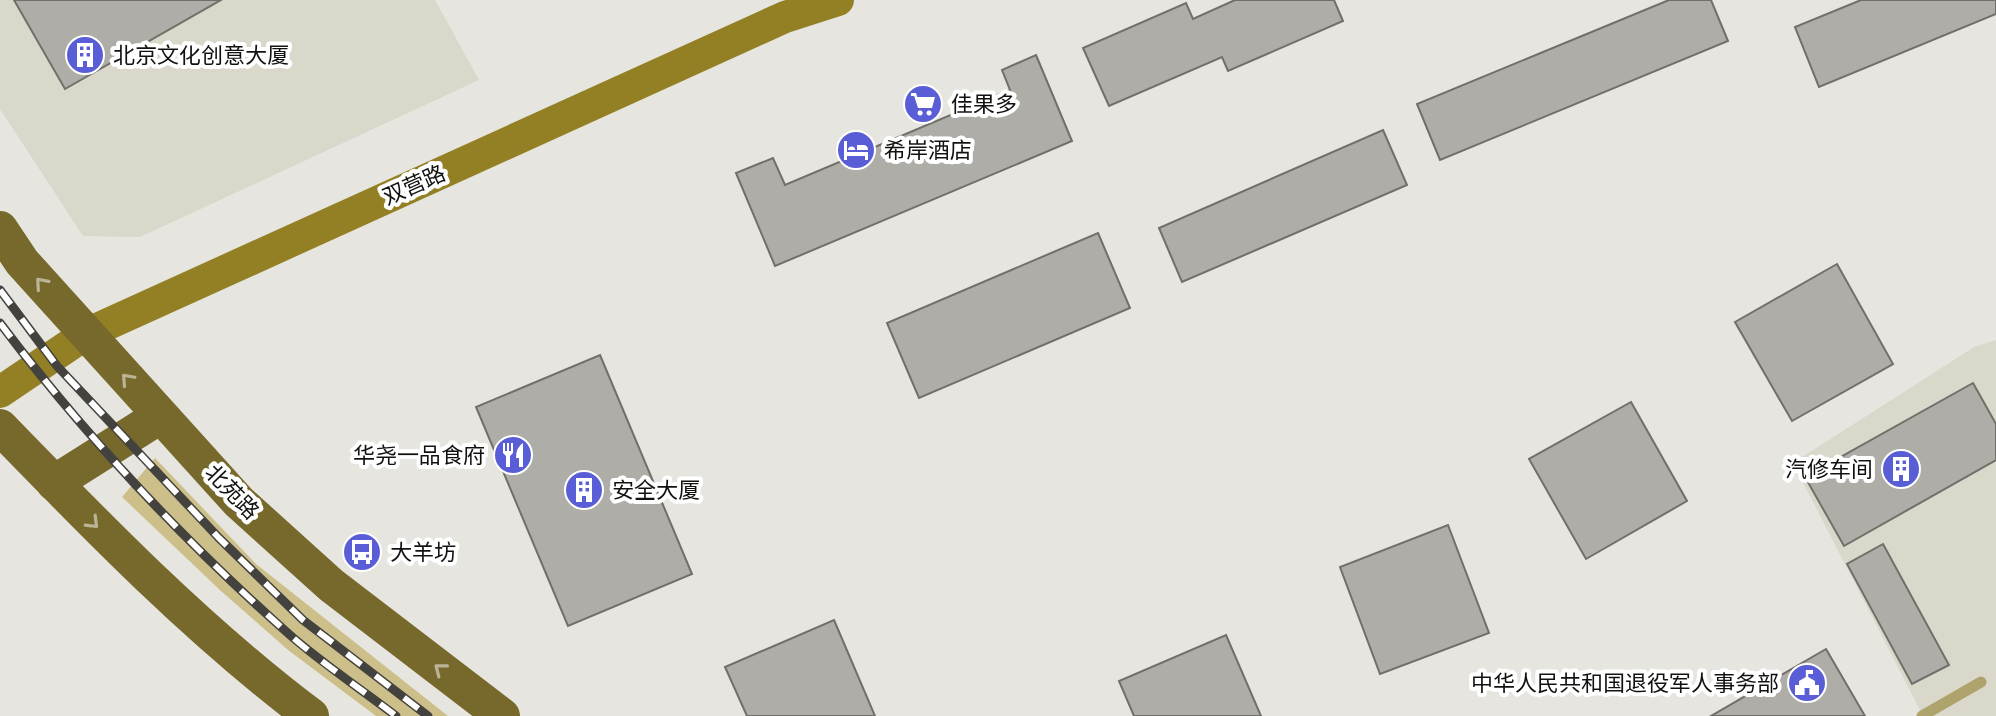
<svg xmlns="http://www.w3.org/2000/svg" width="1996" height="716" viewBox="0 0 1996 716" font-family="'Fira Sans','Noto Sans SC',sans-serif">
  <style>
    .built { fill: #dad8cb }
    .green { fill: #ccbf89 }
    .building { fill: #aeada7; stroke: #706f6a; stroke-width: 2 }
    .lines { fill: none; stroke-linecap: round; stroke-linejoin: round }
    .lane { stroke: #aea26d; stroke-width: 11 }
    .secondary { stroke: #938024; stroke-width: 32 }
    .primary { stroke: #77692c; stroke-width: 36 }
    .rail-casing { stroke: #43423f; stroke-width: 9 }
    .rail { stroke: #fff; stroke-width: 6; stroke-dasharray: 18; stroke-linecap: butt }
    .oneway { stroke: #bbb496 }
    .labels { text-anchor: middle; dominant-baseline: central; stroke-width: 8; stroke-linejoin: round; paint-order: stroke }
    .poi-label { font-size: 22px; fill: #11110f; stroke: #fff; text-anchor: start }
    .street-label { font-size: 22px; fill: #11110f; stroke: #fff }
  </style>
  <rect width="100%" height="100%" fill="#e6e5df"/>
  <path class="built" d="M 0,0 L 435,0 L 479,80 L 140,237 L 83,236 L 0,109 Z
    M 1996,340 L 1996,716 L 1923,716 L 1793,463 L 1974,347 Z"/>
  <path class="green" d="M 155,458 L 256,564 L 448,716 L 376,716 L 288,650 L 221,591 L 122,497 Z"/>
  <path class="building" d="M 14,0 L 221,0 L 65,89 Z
    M 1235,0 L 1334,0 L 1343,21 L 1228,71 L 1222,57 L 1109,106 L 1083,48 L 1186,3 L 1193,19 Z
    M 1669,0 L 1711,0 L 1728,41 L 1440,160 L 1417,104 Z
    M 1861,0 L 1996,0 L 1996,14 L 1819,87 L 1795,27 Z
    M 1036,55 L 1072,141 L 775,266 L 736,173 L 773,158 L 785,185 L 1010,90 L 1002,70 Z
    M 1383,130 L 1407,185 L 1182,282 L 1159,228 Z
    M 1098,233 L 1130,308 L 919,398 L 887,323 Z
    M 1837,264 L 1893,364 L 1792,421 L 1735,322 Z
    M 600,355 L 692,574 L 568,626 L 476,407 Z
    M 1973,383 L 1996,424 L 1996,460 L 1844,546 L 1805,477 Z
    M 1631,402 L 1687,501 L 1586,559 L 1529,459 Z
    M 1448,525 L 1489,633 L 1380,674 L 1340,567 Z
    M 1883,544 L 1949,665 L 1912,684 L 1847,564 Z
    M 834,620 L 875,716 L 747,716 L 725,667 Z
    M 1226,635 L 1261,716 L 1134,716 L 1119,681 Z
    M 1826,649 L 1865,716 L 1711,716 Z"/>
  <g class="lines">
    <path class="lane" d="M 1922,716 L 1981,682"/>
    <path class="secondary" d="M 0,392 L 86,334 L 785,17 L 838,0"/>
    <path class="primary" d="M 0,229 L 22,262 L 239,502 L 331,585 L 502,716
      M 0,427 C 98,528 198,631 311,716
      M 54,483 L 160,416"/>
    <g class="rail-casing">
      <path id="rail" d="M 0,290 L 57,366 L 219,538 L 303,620 L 428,716
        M 0,323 C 85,436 184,541 290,635 C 323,664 361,689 396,716"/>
    </g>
    <use href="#rail" class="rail"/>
  </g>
  <defs><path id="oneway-chevron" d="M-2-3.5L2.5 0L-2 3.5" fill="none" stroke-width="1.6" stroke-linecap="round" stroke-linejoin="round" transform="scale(2)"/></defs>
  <g class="oneway">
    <use href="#oneway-chevron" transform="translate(41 283) rotate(-131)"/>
    <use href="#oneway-chevron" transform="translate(127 379) rotate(-132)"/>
    <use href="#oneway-chevron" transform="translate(93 523) rotate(45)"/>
    <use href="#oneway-chevron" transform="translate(440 669) rotate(-142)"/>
  </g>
  <defs>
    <g id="building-disc" transform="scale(2)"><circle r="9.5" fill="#5a5ed6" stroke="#fff"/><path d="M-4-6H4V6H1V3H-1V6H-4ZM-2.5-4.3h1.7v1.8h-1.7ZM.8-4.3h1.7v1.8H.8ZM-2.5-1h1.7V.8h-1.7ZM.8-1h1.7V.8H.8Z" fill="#fff"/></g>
    <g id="supermarket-disc" transform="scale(2)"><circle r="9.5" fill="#5a5ed6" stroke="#fff"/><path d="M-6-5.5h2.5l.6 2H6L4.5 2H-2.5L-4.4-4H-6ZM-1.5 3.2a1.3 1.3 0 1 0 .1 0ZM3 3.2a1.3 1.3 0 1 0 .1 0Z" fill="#fff"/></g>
    <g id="hotel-disc" transform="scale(2)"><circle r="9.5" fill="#5a5ed6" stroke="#fff"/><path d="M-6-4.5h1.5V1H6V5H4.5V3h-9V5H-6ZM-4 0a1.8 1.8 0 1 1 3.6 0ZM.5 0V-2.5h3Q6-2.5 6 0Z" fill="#fff"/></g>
    <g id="restaurant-disc" transform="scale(2)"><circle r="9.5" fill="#5a5ed6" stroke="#fff"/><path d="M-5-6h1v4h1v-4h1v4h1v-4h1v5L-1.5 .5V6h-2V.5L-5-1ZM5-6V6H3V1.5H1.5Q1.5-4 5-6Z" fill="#fff"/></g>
    <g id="bus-disc" transform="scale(2)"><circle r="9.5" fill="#5a5ed6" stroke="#fff"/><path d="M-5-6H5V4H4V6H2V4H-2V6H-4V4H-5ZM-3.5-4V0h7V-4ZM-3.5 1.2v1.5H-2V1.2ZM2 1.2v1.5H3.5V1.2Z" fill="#fff"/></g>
    <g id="civic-disc" transform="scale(2)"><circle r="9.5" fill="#5a5ed6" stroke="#fff"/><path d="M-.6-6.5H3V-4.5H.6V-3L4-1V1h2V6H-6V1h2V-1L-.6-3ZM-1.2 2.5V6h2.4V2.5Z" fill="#fff"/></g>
  </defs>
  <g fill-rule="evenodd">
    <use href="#building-disc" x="85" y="55"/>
    <use href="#supermarket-disc" x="923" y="104"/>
    <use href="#hotel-disc" x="856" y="150"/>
    <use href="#restaurant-disc" x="513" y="455"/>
    <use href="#building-disc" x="1901" y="469"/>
    <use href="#building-disc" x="584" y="490"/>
    <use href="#bus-disc" x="362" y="552"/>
    <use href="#civic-disc" x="1807" y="683"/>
  </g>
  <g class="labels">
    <g class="poi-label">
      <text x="113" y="55">北京文化创意大厦</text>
      <text x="951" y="104">佳果多</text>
      <text x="884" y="150">希岸酒店</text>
      <text x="485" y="455" text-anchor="end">华尧一品食府</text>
      <text x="1873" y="469" text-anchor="end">汽修车间</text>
      <text x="612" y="490">安全大厦</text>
      <text x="390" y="552">大羊坊</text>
      <text x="1779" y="683" text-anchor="end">中华人民共和国退役军人事务部</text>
    </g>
    <g class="street-label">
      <text transform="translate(414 185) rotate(-24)">双营路</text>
      <text transform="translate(232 492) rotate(46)">北苑路</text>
    </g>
  </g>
</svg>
